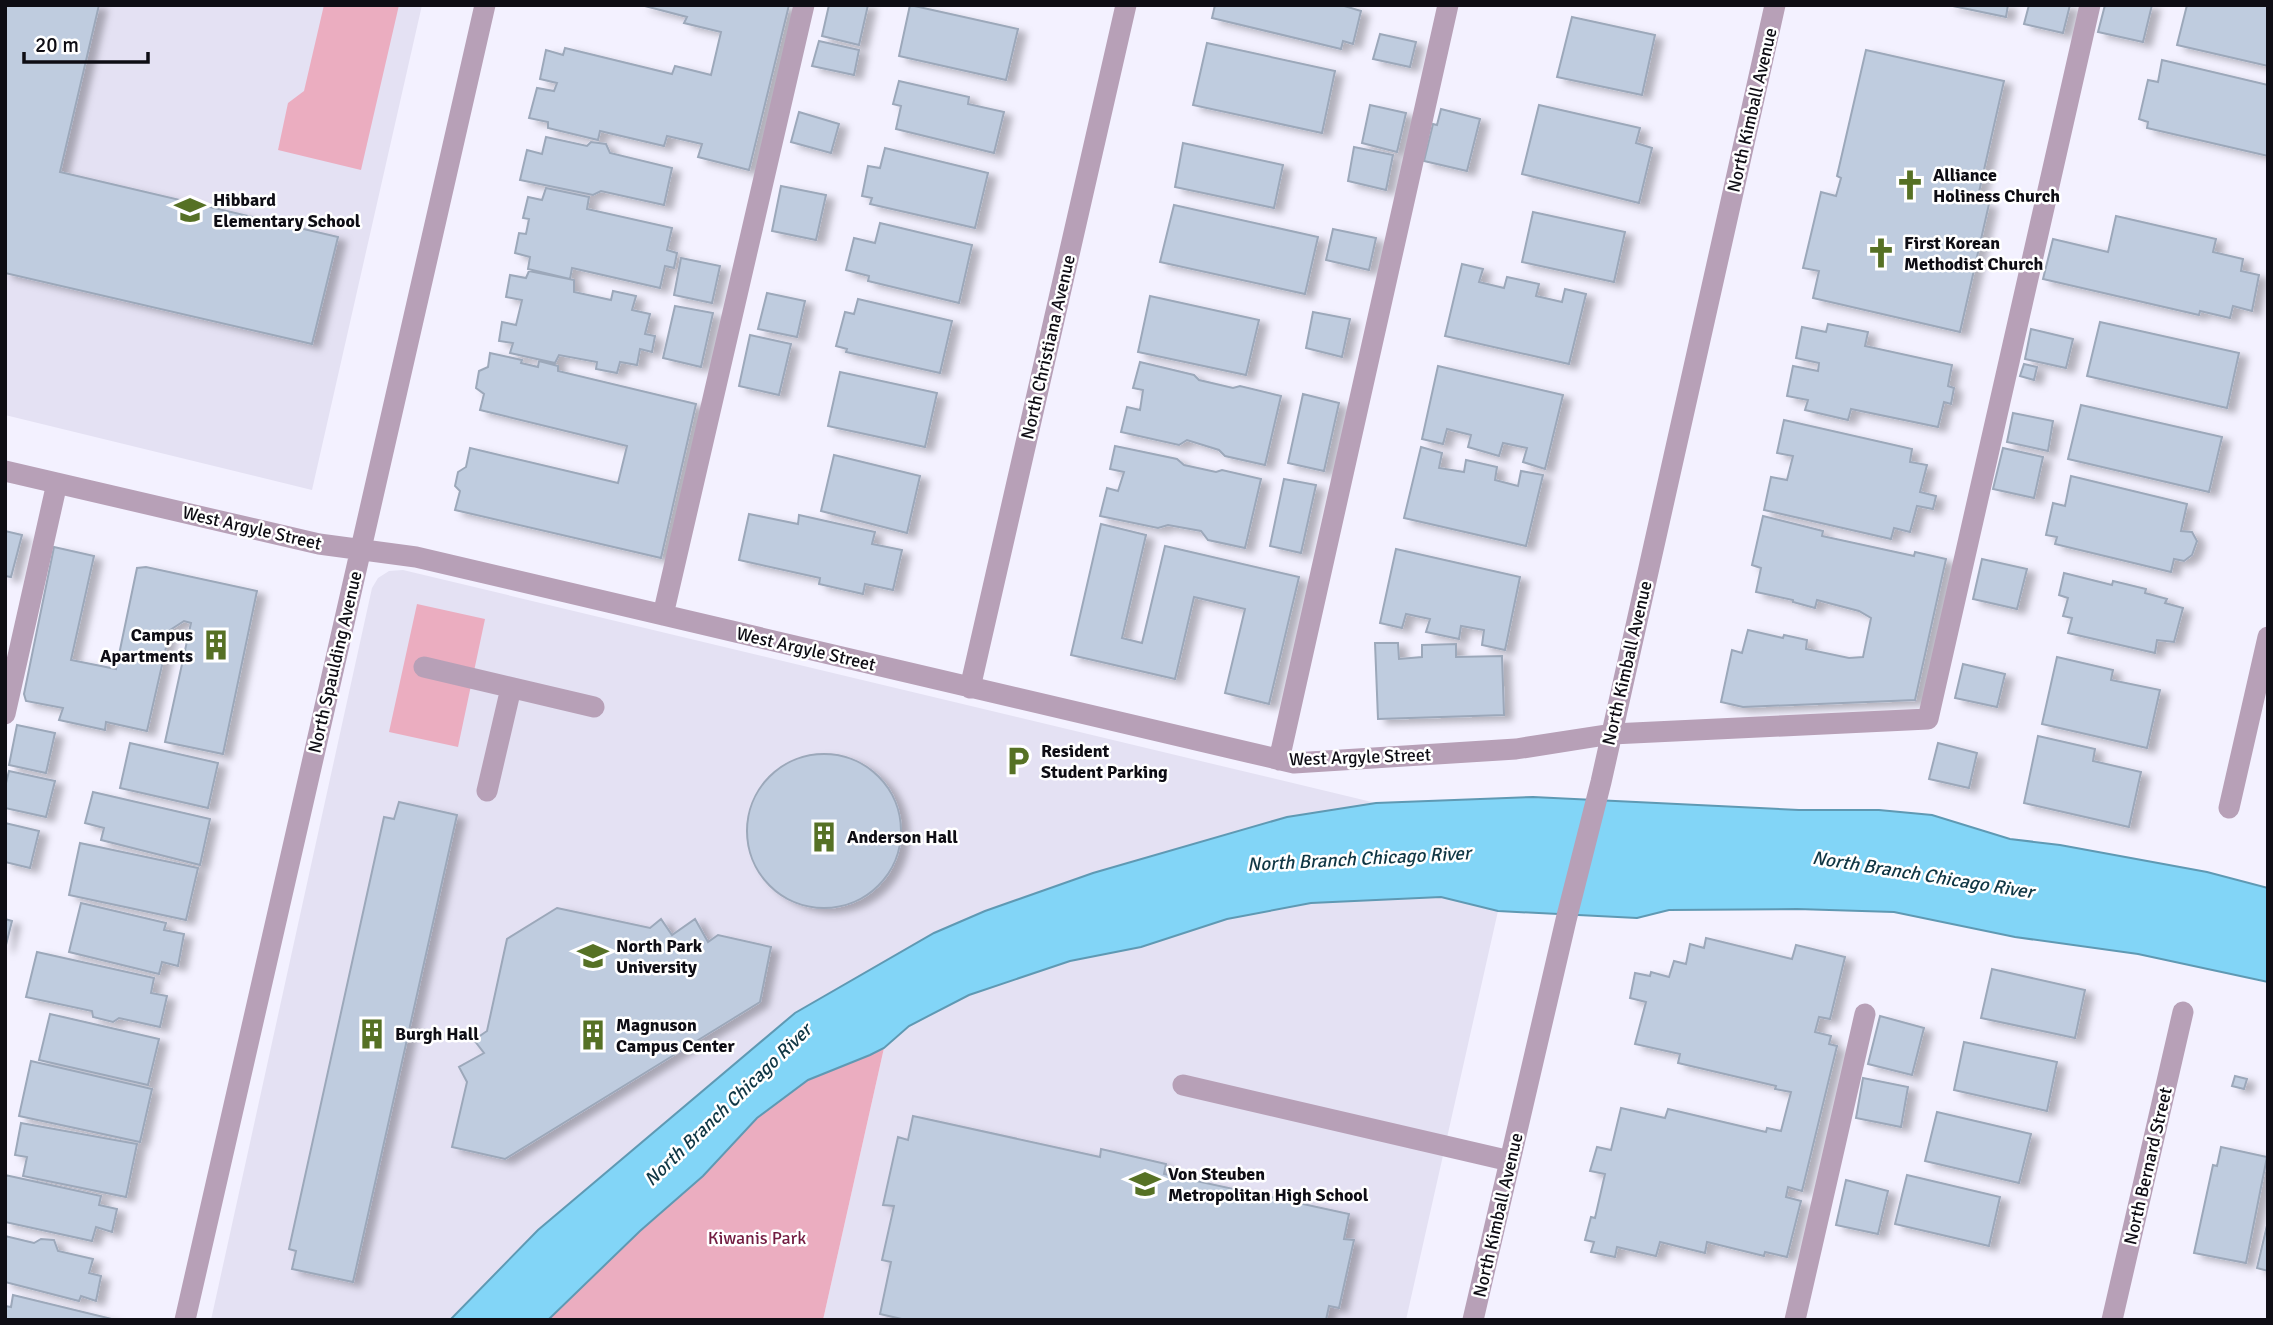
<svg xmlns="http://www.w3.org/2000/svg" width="2273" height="1325" viewBox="0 0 2273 1325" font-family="Signika,sans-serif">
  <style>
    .built { fill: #e4e1f3 }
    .green { fill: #ebadc0 }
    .water { fill: #82d5f7; stroke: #5f99b3; stroke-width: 2 }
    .building { fill: #bfccdf; stroke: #9ca8ba; stroke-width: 2; filter: url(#shadow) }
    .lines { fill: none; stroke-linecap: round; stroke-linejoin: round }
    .minor { stroke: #b7a0b7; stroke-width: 21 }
    .labels { text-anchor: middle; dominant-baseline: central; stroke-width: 5; stroke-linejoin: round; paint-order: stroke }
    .street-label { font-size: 18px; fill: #0e0d14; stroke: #fff }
    .poi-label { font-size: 18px; font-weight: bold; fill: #0e0d14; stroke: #fff; text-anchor: start }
    .park-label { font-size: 18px; fill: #721c41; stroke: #fff }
    .water-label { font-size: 19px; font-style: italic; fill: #0f3644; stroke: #fff }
  </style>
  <defs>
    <filter id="shadow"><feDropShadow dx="8" dy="4.5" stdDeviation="3.5" flood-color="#0004"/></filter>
  </defs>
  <rect width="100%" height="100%" fill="#f3f1ff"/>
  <path class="built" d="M 5,5 L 422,5 L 312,490 L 5,415 Z
    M 403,570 L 1376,803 L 1287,817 L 1093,873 L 985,911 L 933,933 L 795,1013 L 538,1230 L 450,1320 L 211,1320 L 372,588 L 378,578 L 389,571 Z
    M 1441,897 L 1498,911 L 1406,1320 L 823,1320 L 884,1048 L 909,1026 L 969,995 L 1070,961 L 1141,947 L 1227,919 L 1311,903 Z"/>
  <path class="green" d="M 324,5 L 399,5 L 361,170 L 278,150 L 288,103 L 304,91 Z
    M 417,604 L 485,619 L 458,747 L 389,732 Z
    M 884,1048 L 823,1320 L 548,1320 L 640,1231 L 703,1176 L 757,1118 L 808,1080 L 870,1055 Z"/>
  <path class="water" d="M 1533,797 L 1799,810 L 1879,810 L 1932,815 L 2010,839 L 2060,845 L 2207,872 L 2268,888 L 2268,982 L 2138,954 L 2015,937 L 1894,912 L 1797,909 L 1669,910 L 1637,918 L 1498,911 L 1441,897 L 1311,903 L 1227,919 L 1141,947 L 1070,961 L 969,995 L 909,1026 L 884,1048 L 870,1055 L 808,1080 L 757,1118 L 703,1176 L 640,1231 L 548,1320 L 450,1320 L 538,1230 L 795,1013 L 934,933 L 985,911 L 1093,873 L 1287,817 L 1376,803 Z"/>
  <path class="building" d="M 5,5 L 99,5 L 60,172 L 338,237 L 312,344 L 5,273 Z
    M 641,5 L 789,5 L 749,170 L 698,157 L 702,144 L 667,136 L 664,146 L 600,131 L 598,140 L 548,128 L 548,122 L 529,118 L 537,88 L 554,91 L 557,83 L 540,79 L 546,50 L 563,55 L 565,48 L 672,74 L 675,66 L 711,75 L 721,32 L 684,23 L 687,17 Z
    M 829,5 L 868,5 L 859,45 L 822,36 Z
    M 910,5 L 1018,29 L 1006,80 L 899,56 Z
    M 1215,5 L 1341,5 L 1361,11 L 1353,44 L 1343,41 L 1341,49 L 1212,18 Z
    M 1948,5 L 2008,5 L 2006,17 Z
    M 2029,5 L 2070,5 L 2063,33 L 2024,24 Z
    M 2105,5 L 2152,5 L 2143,42 L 2098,32 Z
    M 2187,5 L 2268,5 L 2268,66 L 2177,45 Z
    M 1572,17 L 1655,35 L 1642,95 L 1557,77 Z
    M 1380,34 L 1416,42 L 1410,67 L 1373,59 Z
    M 819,41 L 859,50 L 854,75 L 812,66 Z
    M 1207,43 L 1335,71 L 1322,133 L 1193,105 Z
    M 1866,50 L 2004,81 L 1977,201 L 1989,204 L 1960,332 L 1813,298 L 1819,271 L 1803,268 L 1821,192 L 1836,196 L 1841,178 L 1837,176 Z
    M 2162,60 L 2268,85 L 2268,156 L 2147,128 L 2148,122 L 2139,119 L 2148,80 L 2158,82 Z
    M 899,81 L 969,97 L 968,104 L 1004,112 L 994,153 L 896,129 L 901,106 L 893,104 Z
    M 1370,105 L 1406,113 L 1397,152 L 1362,143 Z
    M 1539,105 L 1640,128 L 1636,143 L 1652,148 L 1639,203 L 1522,174 Z
    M 1441,109 L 1480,119 L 1467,171 L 1424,161 L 1433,124 L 1437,125 Z
    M 799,112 L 839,124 L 831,153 L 791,142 Z
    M 546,137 L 587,146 L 591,142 L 606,144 L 610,153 L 672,168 L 664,205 L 601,191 L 593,195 L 520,180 L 527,150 L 542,154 Z
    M 1183,143 L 1283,165 L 1274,208 L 1175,187 Z
    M 1354,147 L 1393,155 L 1386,190 L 1348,181 Z
    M 885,148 L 988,173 L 975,228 L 870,204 L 872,198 L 862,196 L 868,166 L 880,168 Z
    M 781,186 L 826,195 L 816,240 L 772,231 Z
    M 546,188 L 589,197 L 587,209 L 672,228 L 667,250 L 677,253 L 674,268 L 665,266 L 660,288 L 572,268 L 570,279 L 528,269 L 530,257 L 515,253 L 519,233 L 526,234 L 529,219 L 523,218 L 528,197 L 542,200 Z
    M 1174,205 L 1318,237 L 1305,294 L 1160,262 Z
    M 1533,212 L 1625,232 L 1614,282 L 1522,262 Z
    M 2116,216 L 2216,239 L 2213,252 L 2243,259 L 2241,271 L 2259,275 L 2252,311 L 2233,306 L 2230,318 L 2200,311 L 2199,315 L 2043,279 L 2053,239 L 2108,252 Z
    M 880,223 L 972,245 L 959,303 L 868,281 L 869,276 L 846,270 L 854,238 L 875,243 Z
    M 1333,229 L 1376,238 L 1369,270 L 1326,260 Z
    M 681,258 L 720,266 L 712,303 L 674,295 Z
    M 1462,264 L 1483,269 L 1479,282 L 1504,288 L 1507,277 L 1539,284 L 1536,296 L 1562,302 L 1565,289 L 1586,294 L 1569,364 L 1445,336 Z
    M 529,271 L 574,280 L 574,292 L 611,300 L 613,291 L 636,296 L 632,310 L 650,314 L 645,334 L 655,336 L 652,352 L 640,349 L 637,365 L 620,362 L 617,373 L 596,369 L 597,362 L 559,355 L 555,363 L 510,353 L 513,343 L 499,341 L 502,322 L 516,325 L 522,300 L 506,297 L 510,275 L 526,278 Z
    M 767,293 L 805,301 L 797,337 L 758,329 Z
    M 1150,296 L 1259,320 L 1246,375 L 1138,352 Z
    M 858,299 L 952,321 L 940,373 L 846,352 L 847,349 L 836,346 L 845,312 L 854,314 Z
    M 675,306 L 713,313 L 701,367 L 663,358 Z
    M 1313,312 L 1350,319 L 1342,357 L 1306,348 Z
    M 2100,322 L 2239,353 L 2227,408 L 2087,376 Z
    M 1828,324 L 1868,332 L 1865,346 L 1952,365 L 1948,386 L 1954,388 L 1951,404 L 1944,402 L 1938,427 L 1851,409 L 1848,420 L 1805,410 L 1808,400 L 1787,396 L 1793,366 L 1818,371 L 1819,363 L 1796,358 L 1802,327 L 1826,332 Z
    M 2031,329 L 2073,339 L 2066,368 L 2025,359 Z
    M 750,335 L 791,344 L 779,395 L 739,386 Z
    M 490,353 L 522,360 L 521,363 L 538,367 L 539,361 L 558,366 L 558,371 L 696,404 L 661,558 L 455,510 L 460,491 L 455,486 L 458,472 L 466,467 L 470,448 L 618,483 L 627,446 L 480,410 L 484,394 L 476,388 L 479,371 L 488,367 Z
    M 1140,362 L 1194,375 L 1199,380 L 1233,388 L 1240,386 L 1281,396 L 1265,465 L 1225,456 L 1219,450 L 1187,440 L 1179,445 L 1121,432 L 1127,407 L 1140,410 L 1143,390 L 1133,388 Z
    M 2024,364 L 2037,367 L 2034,380 L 2020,376 Z
    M 1438,366 L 1563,395 L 1545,469 L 1523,462 L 1527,448 L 1503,443 L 1499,456 L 1468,447 L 1471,435 L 1447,429 L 1443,444 L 1422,439 Z
    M 840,372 L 937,393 L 925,447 L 828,426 Z
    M 1303,394 L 1339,403 L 1324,471 L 1288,463 Z
    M 2081,405 L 2222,437 L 2209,492 L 2068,459 Z
    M 2013,413 L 2053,421 L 2048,451 L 2007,442 Z
    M 1784,420 L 1912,449 L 1910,462 L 1927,465 L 1920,492 L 1936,496 L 1933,509 L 1917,506 L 1910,532 L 1894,528 L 1891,539 L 1764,510 L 1771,477 L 1787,480 L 1793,456 L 1777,453 Z
    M 1115,446 L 1177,459 L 1184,465 L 1216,472 L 1222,470 L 1261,479 L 1245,548 L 1208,540 L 1201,531 L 1168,525 L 1158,528 L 1100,516 L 1107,488 L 1118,491 L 1124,472 L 1110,469 Z
    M 1421,447 L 1442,453 L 1439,468 L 1464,472 L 1466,460 L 1497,467 L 1495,480 L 1518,486 L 1521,471 L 1543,475 L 1526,546 L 1404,518 Z
    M 2003,448 L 2043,457 L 2034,498 L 1993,489 Z
    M 834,455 L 920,476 L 907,533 L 821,511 Z
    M 2071,476 L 2187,504 L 2181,531 L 2192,532 L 2197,541 L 2192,555 L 2184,561 L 2174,559 L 2171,572 L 2055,544 L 2057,537 L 2046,535 L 2053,503 L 2065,506 Z
    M 1284,479 L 1316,485 L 1301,553 L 1270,546 Z
    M 749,514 L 798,524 L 799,515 L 875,532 L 872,544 L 902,550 L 893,590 L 865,584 L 863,594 L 819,584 L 820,578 L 739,560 Z
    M 1763,516 L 1823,531 L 1822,536 L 1914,556 L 1915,552 L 1946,559 L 1915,700 L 1743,707 L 1721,702 L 1732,650 L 1742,653 L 1748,630 L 1783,638 L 1784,635 L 1807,640 L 1806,649 L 1849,658 L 1863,657 L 1871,618 L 1859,611 L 1817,600 L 1815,608 L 1793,602 L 1793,600 L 1756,592 L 1761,568 L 1752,565 Z
    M 1101,524 L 1146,535 L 1122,638 L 1142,643 L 1165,546 L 1299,577 L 1269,704 L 1225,693 L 1245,609 L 1194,597 L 1175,679 L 1071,655 Z
    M 5,531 L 22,535 L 11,577 L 5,576 Z
    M 54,547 L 94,556 L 71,660 L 116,669 L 137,568 L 146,567 L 257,591 L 223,754 L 165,742 L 191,623 L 184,621 L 170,630 L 147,731 L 106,722 L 105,730 L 59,720 L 63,708 L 26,701 L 24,694 Z
    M 1396,549 L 1520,577 L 1505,650 L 1482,645 L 1484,630 L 1461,626 L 1459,639 L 1426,632 L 1430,619 L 1406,614 L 1402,628 L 1380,623 Z
    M 1982,559 L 2027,569 L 2017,609 L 1973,599 Z
    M 2064,573 L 2112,585 L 2113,581 L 2146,589 L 2145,593 L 2167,599 L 2165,603 L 2183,608 L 2174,642 L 2157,640 L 2155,653 L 2068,633 L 2072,618 L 2063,616 L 2068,598 L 2059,595 Z
    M 1375,643 L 1398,643 L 1399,659 L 1422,657 L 1422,645 L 1456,644 L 1456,657 L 1502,656 L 1504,715 L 1378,719 Z
    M 2057,657 L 2113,670 L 2111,680 L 2160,690 L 2147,748 L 2042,724 Z
    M 1963,664 L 2005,674 L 1997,707 L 1955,698 Z
    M 17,725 L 55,733 L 46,773 L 9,765 Z
    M 2038,736 L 2095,749 L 2093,761 L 2141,772 L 2129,827 L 2024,803 Z
    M 130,743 L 218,763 L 208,808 L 120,788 Z
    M 1938,743 L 1977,753 L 1969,788 L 1929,779 Z
    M747 831a77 77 0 1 1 154 0a77 77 0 1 1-154 0Z
    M 9,771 L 55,781 L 46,817 L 5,808 L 5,787 Z
    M 93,792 L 210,819 L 200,865 L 101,840 L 104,828 L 85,823 Z
    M 399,802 L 457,815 L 353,1282 L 292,1269 L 296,1251 L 289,1249 L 384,817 L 394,819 Z
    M 5,823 L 39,831 L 30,868 L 5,862 Z
    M 80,843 L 198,868 L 186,920 L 69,895 Z
    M 81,903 L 166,923 L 164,930 L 184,934 L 178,966 L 162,962 L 159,974 L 69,952 Z
    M 557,908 L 650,928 L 661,919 L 672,935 L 695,919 L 708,942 L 718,935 L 771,947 L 760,1002 L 505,1159 L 452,1147 L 467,1082 L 459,1067 L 484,1053 L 474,1040 L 487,1031 L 507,939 Z
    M 5,919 L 12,921 L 5,949 Z
    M 1706,938 L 1792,959 L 1796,945 L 1845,957 L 1830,1019 L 1819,1017 L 1815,1032 L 1831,1036 L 1829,1044 L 1837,1046 L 1802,1191 L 1788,1187 L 1786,1197 L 1801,1201 L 1787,1257 L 1765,1252 L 1764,1256 L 1707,1242 L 1705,1253 L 1660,1242 L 1656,1256 L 1617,1247 L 1615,1257 L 1591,1252 L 1594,1242 L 1585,1240 L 1591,1217 L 1595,1218 L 1605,1174 L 1590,1171 L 1597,1147 L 1611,1150 L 1621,1108 L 1665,1118 L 1668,1109 L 1766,1132 L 1767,1128 L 1781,1131 L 1791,1092 L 1775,1089 L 1776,1086 L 1678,1063 L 1680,1054 L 1635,1044 L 1646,1002 L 1630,998 L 1635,973 L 1650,976 L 1651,972 L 1669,977 L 1674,961 L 1686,964 L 1690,944 L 1704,948 Z
    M 37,952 L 154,978 L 151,993 L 167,996 L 160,1027 L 119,1018 L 113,1022 L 93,1017 L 92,1011 L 26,997 Z
    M 1992,969 L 2085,990 L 2075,1038 L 1981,1018 Z
    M 50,1014 L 159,1039 L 148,1085 L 39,1060 Z
    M 1880,1016 L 1924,1028 L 1912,1075 L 1868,1064 Z
    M 1964,1042 L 2057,1062 L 2047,1111 L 1954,1090 Z
    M 31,1061 L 152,1089 L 140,1142 L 19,1116 Z
    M 2235,1076 L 2247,1079 L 2244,1089 L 2232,1086 Z
    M 1863,1078 L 1908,1087 L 1901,1127 L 1856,1118 Z
    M 1937,1112 L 2031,1134 L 2019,1183 L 1925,1161 Z
    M 913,1116 L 1100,1157 L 1101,1149 L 1166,1164 L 1164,1174 L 1349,1214 L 1344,1239 L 1354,1240 L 1339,1308 L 1329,1306 L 1326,1320 L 906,1320 L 880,1314 L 891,1262 L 882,1260 L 894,1206 L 883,1205 L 898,1137 L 908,1140 Z
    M 21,1123 L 137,1144 L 126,1197 L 23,1176 L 27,1157 L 15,1155 Z
    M 2221,1147 L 2267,1157 L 2246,1263 L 2194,1253 L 2213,1165 L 2217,1166 Z
    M 5,1175 L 101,1196 L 99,1205 L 117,1209 L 112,1232 L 96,1227 L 92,1241 L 5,1222 Z
    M 1907,1175 L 2000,1197 L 1989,1246 L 1895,1224 Z
    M 1846,1180 L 1888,1191 L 1878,1234 L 1836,1225 Z
    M 2268,1221 L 2268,1271 L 2257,1268 Z
    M 5,1236 L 34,1243 L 41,1239 L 54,1240 L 58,1251 L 93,1259 L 89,1273 L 101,1276 L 96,1301 L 81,1296 L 79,1301 L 5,1282 Z
    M 13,1295 L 112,1319 L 112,1320 L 5,1320 L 5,1306 L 11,1307 Z"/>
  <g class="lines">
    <path class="minor" d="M 5,471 L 319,544 L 416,557 L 1294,763 L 1516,749 L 1612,734 L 1928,719 L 2090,5
      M 663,615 L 804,5
      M 424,667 L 594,707
      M 970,688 L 1126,5
      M 5,714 L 57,483
      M 1279,760 L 1448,5
      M 487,791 L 511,688
      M 2229,808 L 2268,637
      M 1183,1085 L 1510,1161
      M 185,1320 L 485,5
      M 1473,1320 L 1566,920 L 1601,782 L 1775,5
      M 1795,1320 L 1865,1014
      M 2112,1320 L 2183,1012"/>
  </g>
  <defs>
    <g id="church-bare" transform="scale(2.415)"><path d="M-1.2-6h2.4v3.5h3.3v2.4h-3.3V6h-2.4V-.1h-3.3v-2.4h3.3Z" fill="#567125" stroke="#fff" stroke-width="2.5" paint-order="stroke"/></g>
    <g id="school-bare" transform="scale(2.415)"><path d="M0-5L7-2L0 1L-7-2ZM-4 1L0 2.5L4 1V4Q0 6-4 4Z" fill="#567125" stroke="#fff" stroke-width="2.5" paint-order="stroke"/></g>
    <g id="building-bare" transform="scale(2.415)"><path d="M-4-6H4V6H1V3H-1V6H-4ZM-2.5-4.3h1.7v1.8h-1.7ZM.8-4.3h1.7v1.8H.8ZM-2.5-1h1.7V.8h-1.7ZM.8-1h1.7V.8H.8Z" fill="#567125" stroke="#fff" stroke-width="2.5" paint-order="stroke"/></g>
    <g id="parking-bare" transform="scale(2.415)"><path d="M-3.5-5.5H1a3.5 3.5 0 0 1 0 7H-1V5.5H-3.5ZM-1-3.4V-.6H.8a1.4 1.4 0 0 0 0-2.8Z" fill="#567125" stroke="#fff" stroke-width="2.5" paint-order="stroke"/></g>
    <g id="university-bare" transform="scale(2.415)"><path d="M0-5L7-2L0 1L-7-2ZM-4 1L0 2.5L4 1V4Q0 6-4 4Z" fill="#567125" stroke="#fff" stroke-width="2.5" paint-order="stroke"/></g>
  </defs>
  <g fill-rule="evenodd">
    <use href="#church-bare" x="1910" y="185"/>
    <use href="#school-bare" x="190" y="210"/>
    <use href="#church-bare" x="1881" y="253"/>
    <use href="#building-bare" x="216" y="645"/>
    <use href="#parking-bare" x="1018" y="761"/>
    <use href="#building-bare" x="824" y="837"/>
    <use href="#university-bare" x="593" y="956"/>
    <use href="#building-bare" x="372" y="1034"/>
    <use href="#building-bare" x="593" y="1035"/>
    <use href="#school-bare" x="1145" y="1184"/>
  </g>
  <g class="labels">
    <g class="street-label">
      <text transform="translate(1752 110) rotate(-77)">North Kimball Avenue</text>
      <text transform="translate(1048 347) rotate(-77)">North Christiana Avenue</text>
      <text transform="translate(252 528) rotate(13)">West Argyle Street</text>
      <text transform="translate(806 649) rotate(13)">West Argyle Street</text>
      <text transform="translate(335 662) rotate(-77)">North Spaulding Avenue</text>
      <text transform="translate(1627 663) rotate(-77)">North Kimball Avenue</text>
      <text transform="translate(1360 757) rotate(-2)">West Argyle Street</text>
      <text transform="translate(2148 1166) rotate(-77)">North Bernard Street</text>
      <text transform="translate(1498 1215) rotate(-77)">North Kimball Avenue</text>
    </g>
    <g class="poi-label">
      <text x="1933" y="175">Alliance<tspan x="1933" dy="21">Holiness Church</tspan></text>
      <text x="213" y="200">Hibbard<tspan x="213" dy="21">Elementary School</tspan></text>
      <text x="1904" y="243">First Korean<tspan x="1904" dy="21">Methodist Church</tspan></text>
      <text x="193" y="635" text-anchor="end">Campus<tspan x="193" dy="21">Apartments</tspan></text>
      <text x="1041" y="751">Resident<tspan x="1041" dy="21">Student Parking</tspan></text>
      <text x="847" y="837">Anderson Hall</text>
      <text x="616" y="946">North Park<tspan x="616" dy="21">University</tspan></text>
      <text x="616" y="1025">Magnuson<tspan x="616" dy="21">Campus Center</tspan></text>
      <text x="395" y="1034">Burgh Hall</text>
      <text x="1168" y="1174">Von Steuben<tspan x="1168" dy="21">Metropolitan High School</tspan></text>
    </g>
    <g class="park-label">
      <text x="757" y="1238">Kiwanis Park</text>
    </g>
    <g class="water-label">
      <text transform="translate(1359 859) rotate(-3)">North Branch Chicago River</text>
      <text transform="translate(1923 875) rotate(9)">North Branch Chicago River</text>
      <text transform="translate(728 1105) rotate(-44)">North Branch Chicago River</text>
    </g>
  </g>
  <rect width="2273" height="1325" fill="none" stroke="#0e0d14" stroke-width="14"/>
  <path d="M24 52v10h124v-10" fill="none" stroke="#0e0d14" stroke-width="3.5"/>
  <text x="35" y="52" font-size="21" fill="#0e0d14" stroke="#ffffff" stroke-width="5" paint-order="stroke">20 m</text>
</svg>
